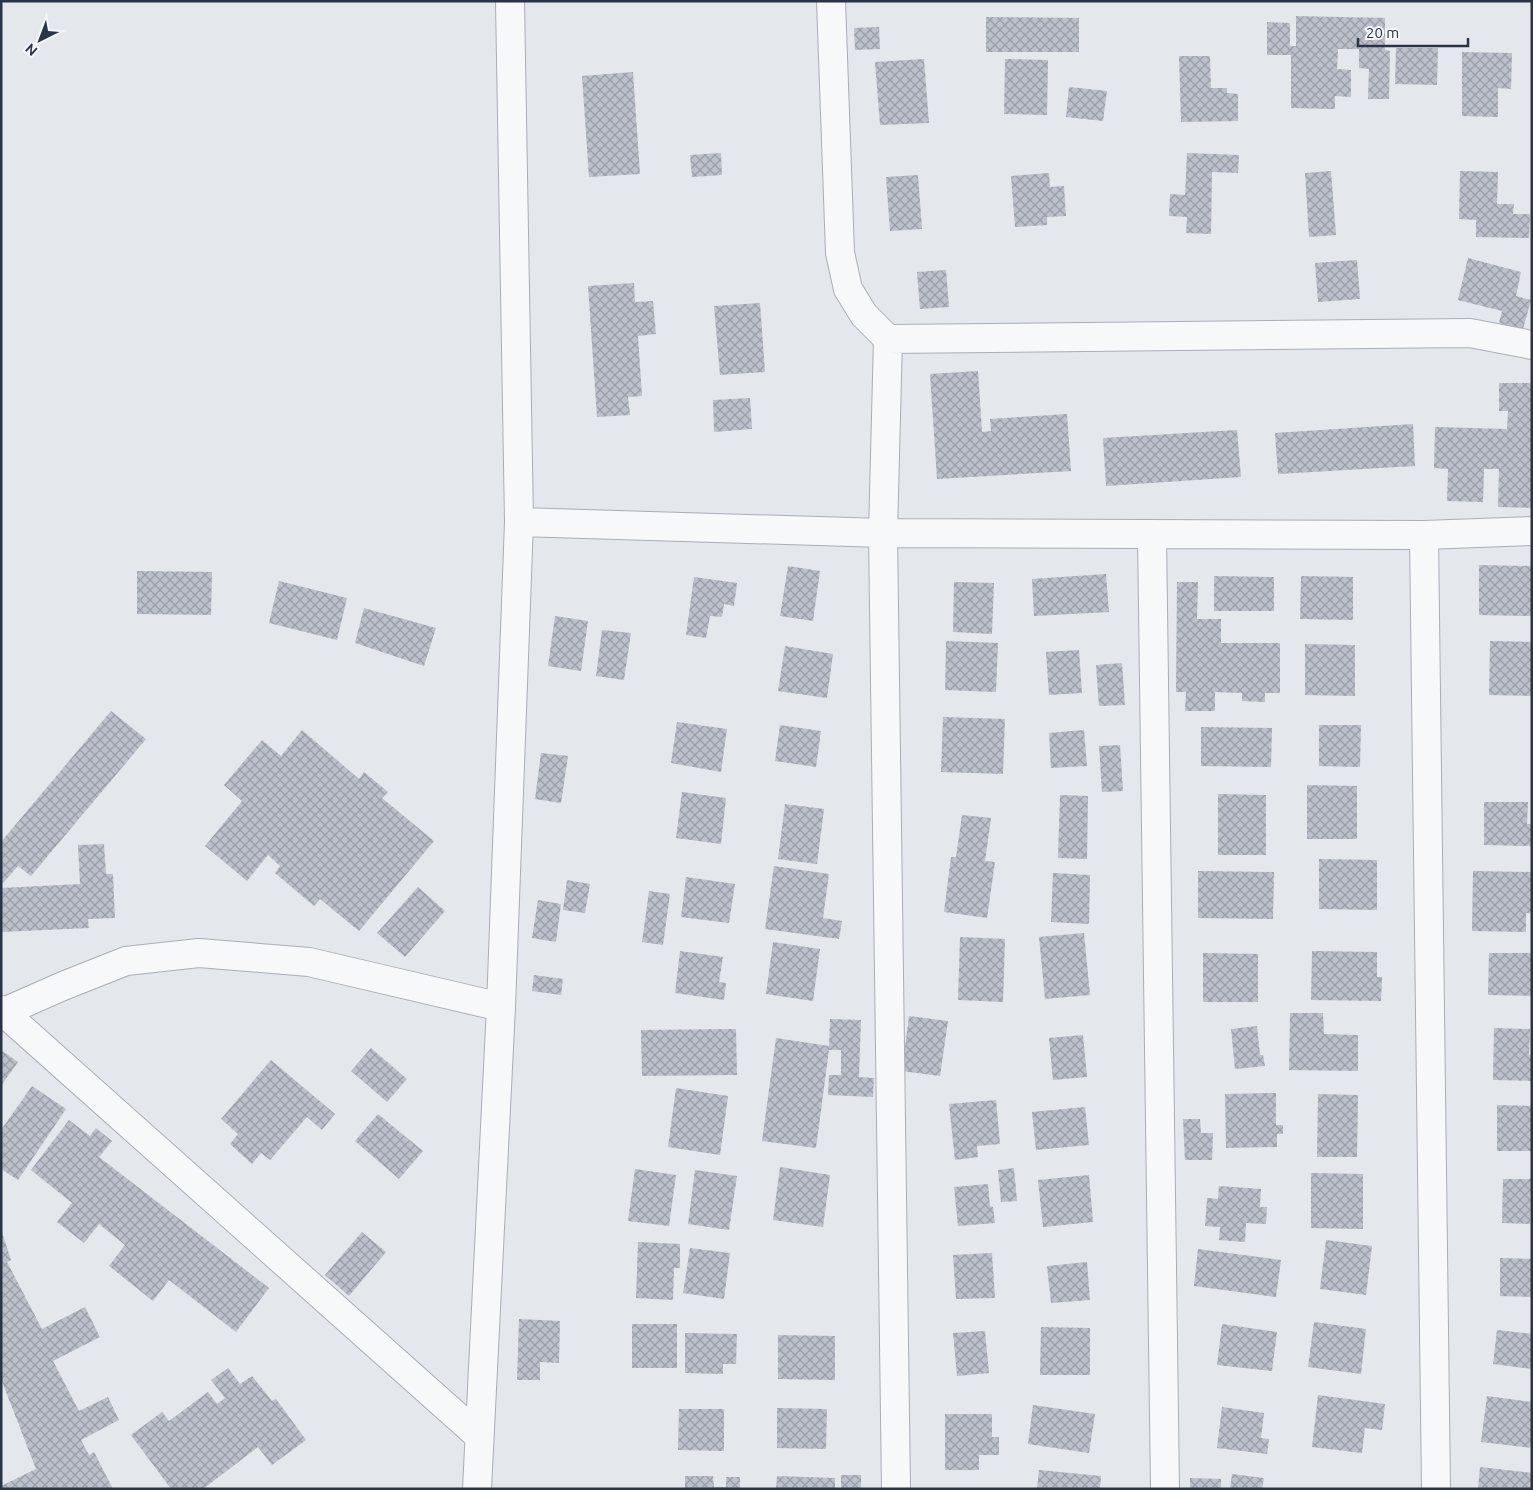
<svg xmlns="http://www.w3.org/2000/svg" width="1533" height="1490" viewBox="0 0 1533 1490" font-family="Ubuntu,sans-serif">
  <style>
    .building { fill: url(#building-cross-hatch) }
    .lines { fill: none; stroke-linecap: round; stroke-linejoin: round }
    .minor-casing { stroke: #a9aeb7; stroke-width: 30 }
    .minor { stroke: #f7f8fa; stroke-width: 28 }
  </style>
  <defs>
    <pattern id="building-cross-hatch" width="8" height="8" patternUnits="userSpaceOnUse" patternTransform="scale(1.25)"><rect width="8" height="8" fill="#bbc0ca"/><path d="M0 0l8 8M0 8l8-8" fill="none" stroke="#989da6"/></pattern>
  </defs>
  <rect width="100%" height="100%" fill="#e4e7ec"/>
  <path class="building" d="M 1296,16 L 1385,18 L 1385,50 L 1390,51 L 1389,99 L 1368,99 L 1369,69 L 1359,68 L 1359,49 L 1338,49 L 1337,69 L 1351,70 L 1351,97 L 1335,96 L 1335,109 L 1291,108 L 1291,55 L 1267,55 L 1267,22 L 1290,23 L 1290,46 L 1296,46 Z
    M 986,17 L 1079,18 L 1079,52 L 986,52 Z
    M 879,27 L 880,49 L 855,50 L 854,28 Z
    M 1396,48 L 1438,48 L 1437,85 L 1395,84 Z
    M 1462,52 L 1512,53 L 1511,89 L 1498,88 L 1498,117 L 1462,116 Z
    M 1179,56 L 1210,56 L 1211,88 L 1227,88 L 1227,93 L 1238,94 L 1238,121 L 1181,122 Z
    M 924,59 L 929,123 L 880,125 L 875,62 Z
    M 1005,59 L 1048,60 L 1047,115 L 1004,114 Z
    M 633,72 L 640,174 L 589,177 L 582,76 Z
    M 1069,87 L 1107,91 L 1103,121 L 1066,117 Z
    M 721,153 L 722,175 L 692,177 L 690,155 Z
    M 1187,153 L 1239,155 L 1238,173 L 1212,172 L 1211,234 L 1186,233 L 1187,217 L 1169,216 L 1170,194 L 1185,195 Z
    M 1331,171 L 1336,235 L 1309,237 L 1305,173 Z
    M 1460,171 L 1498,172 L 1497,204 L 1514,204 L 1513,214 L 1530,214 L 1529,238 L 1476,237 L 1476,220 L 1459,219 Z
    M 1049,173 L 1050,187 L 1064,186 L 1066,216 L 1047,217 L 1047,225 L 1015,227 L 1011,176 Z
    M 918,175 L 922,229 L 890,231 L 886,177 Z
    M 1468,258 L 1521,272 L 1516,296 L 1531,300 L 1523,329 L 1499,323 L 1502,311 L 1458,300 Z
    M 1357,260 L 1360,299 L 1318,302 L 1315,263 Z
    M 946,270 L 949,307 L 920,309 L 917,272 Z
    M 634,283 L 635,302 L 653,301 L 656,334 L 638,336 L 642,396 L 628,397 L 630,415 L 597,417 L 588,286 Z
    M 760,303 L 765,372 L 720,375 L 714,306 Z
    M 978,371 L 982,432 L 991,431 L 990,419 L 1067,414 L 1071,471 L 937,479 L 930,374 Z
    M 1499,383 L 1532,383 L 1532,508 L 1498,507 L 1499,469 L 1484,469 L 1483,502 L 1447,501 L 1448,469 L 1434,468 L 1435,427 L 1507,429 L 1508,411 L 1499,411 Z
    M 750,398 L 752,429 L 714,432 L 713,400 Z
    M 1413,424 L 1415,466 L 1278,474 L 1275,433 Z
    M 1237,430 L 1241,477 L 1106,486 L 1103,438 Z
    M 1479,565 L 1532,566 L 1532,616 L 1479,615 Z
    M 788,566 L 820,571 L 813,621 L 780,616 Z
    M 137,571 L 212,572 L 211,615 L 137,614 Z
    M 1106,574 L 1109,612 L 1034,616 L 1032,579 Z
    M 1214,576 L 1274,577 L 1274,611 L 1214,611 Z
    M 1301,576 L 1353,577 L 1353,620 L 1300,619 Z
    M 694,577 L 737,583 L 734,606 L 724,604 L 722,617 L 710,616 L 706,638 L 686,635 Z
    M 279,581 L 347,598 L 337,640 L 269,623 Z
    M 954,582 L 994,583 L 992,634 L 953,632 Z
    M 1177,582 L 1198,582 L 1197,619 L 1221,619 L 1221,643 L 1280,643 L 1280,693 L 1265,693 L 1265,702 L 1242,701 L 1242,693 L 1215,692 L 1215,711 L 1185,711 L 1186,692 L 1176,692 Z
    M 364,608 L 436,628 L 424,666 L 355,643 Z
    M 555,616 L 588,621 L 581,671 L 548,666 Z
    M 602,630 L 631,633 L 624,680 L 596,676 Z
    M 946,641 L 998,643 L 996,692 L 945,690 Z
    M 1490,641 L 1532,642 L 1532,696 L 1489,695 Z
    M 1305,644 L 1355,645 L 1355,696 L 1305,695 Z
    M 785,646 L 833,654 L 827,698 L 778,691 Z
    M 1079,650 L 1082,693 L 1049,695 L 1046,652 Z
    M 1122,663 L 1125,705 L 1099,706 L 1096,665 Z
    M 111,711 L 146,739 L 31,876 L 18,866 L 3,883 L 1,882 L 1,842 Z
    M 943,717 L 1005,719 L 1003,774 L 941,772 Z
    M 677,722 L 727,729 L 721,772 L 671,763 Z
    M 780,725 L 821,731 L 816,767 L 775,761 Z
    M 1319,725 L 1361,725 L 1360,767 L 1319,766 Z
    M 1201,727 L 1272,728 L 1271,767 L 1201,766 Z
    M 302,730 L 359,779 L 364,772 L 388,792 L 382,798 L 434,841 L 359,931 L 320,899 L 314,906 L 275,873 L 280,866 L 268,855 L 247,881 L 205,846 L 242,801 L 224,785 L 262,740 L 281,756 Z
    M 1084,730 L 1087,766 L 1051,768 L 1049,733 Z
    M 1120,745 L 1123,791 L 1102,792 L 1099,746 Z
    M 541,753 L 568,756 L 561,803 L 535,799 Z
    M 1307,785 L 1357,786 L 1357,839 L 1307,839 Z
    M 682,792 L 726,798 L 721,844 L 676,838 Z
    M 1218,794 L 1266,795 L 1266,855 L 1218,855 Z
    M 1060,795 L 1088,796 L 1087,859 L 1058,858 Z
    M 1484,802 L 1528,802 L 1527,824 L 1531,824 L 1531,846 L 1484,845 Z
    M 785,804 L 824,809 L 817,864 L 778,859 Z
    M 962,815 L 991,818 L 985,861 L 995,862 L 987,918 L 944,912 L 951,857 L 956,857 Z
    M 104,844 L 106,874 L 113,874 L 115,918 L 88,919 L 89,928 L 1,932 L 1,888 L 80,884 L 78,845 Z
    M 1319,859 L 1377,860 L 1377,910 L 1319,909 Z
    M 774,866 L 829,874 L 823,918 L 842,921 L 839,939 L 765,929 Z
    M 1198,871 L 1274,872 L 1273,919 L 1198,918 Z
    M 1473,871 L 1532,872 L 1532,913 L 1526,913 L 1526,932 L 1472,931 Z
    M 1053,873 L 1090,875 L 1089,924 L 1051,922 Z
    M 686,877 L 735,884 L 729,923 L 681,917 Z
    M 567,880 L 590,884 L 585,913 L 563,910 Z
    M 418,887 L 445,911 L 405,957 L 377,933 Z
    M 649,891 L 670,894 L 663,945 L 642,942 Z
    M 538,900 L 561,904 L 556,942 L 532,938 Z
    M 1084,933 L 1090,995 L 1045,999 L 1039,937 Z
    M 960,937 L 1005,939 L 1003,1002 L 958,1000 Z
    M 773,942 L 820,949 L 813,1001 L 766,994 Z
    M 680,951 L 723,957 L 719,982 L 726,983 L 724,1000 L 675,993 Z
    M 1312,951 L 1377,952 L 1377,977 L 1382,977 L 1381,1001 L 1311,1000 Z
    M 1203,953 L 1258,954 L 1258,1002 L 1203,1002 Z
    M 1489,953 L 1532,953 L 1532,996 L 1488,995 Z
    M 534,975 L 563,979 L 561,995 L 532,991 Z
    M 1290,1013 L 1323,1013 L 1324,1034 L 1358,1035 L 1358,1071 L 1289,1070 Z
    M 909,1016 L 948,1021 L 940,1076 L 902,1071 Z
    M 830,1019 L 861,1020 L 859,1077 L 874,1078 L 873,1097 L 828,1095 L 829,1075 L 841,1075 L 841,1050 L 829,1050 L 816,1148 L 762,1141 L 776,1038 L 829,1046 Z
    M 1257,1026 L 1260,1055 L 1263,1055 L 1265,1066 L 1235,1069 L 1231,1029 Z
    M 1494,1028 L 1530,1029 L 1529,1055 L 1532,1055 L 1532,1081 L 1493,1080 Z
    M 736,1029 L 737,1075 L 642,1076 L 641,1030 Z
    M 1083,1035 L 1087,1077 L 1053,1080 L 1049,1038 Z
    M 371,1048 L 407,1079 L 387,1102 L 351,1071 Z
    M 1,1050 L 18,1062 L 1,1086 Z
    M 271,1060 L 335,1114 L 322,1130 L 307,1117 L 270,1160 L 261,1153 L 252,1164 L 230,1144 L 238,1134 L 221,1119 Z
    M 32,1086 L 66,1109 L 18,1180 L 1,1169 L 1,1130 Z
    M 676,1088 L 728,1096 L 720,1155 L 668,1147 Z
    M 1276,1093 L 1276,1125 L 1283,1125 L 1283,1134 L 1277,1134 L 1277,1147 L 1226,1148 L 1225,1094 Z
    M 1318,1094 L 1358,1095 L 1357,1157 L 1317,1157 Z
    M 996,1100 L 1000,1144 L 977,1146 L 978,1157 L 955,1160 L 949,1104 Z
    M 1497,1105 L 1532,1106 L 1532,1151 L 1497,1151 Z
    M 1085,1107 L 1089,1145 L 1036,1150 L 1032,1112 Z
    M 378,1114 L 423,1151 L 399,1179 L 355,1141 Z
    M 1183,1119 L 1200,1119 L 1201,1133 L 1213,1133 L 1212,1160 L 1185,1160 Z
    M 69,1120 L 90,1136 L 96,1128 L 112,1141 L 99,1157 L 269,1288 L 236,1332 L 169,1280 L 153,1301 L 109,1266 L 125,1245 L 99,1224 L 84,1243 L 57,1222 L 72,1203 L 31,1170 Z
    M 780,1167 L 830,1175 L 823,1227 L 773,1220 Z
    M 1014,1168 L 1017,1201 L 1001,1202 L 998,1170 Z
    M 635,1169 L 676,1175 L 669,1226 L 628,1221 Z
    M 695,1170 L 737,1176 L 729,1230 L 688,1224 Z
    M 1311,1173 L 1363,1174 L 1363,1229 L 1311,1228 Z
    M 1089,1175 L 1093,1222 L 1043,1227 L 1038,1180 Z
    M 1503,1179 L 1531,1179 L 1530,1224 L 1502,1223 Z
    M 988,1184 L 990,1206 L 993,1207 L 995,1223 L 958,1226 L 954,1187 Z
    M 1219,1186 L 1261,1189 L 1260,1207 L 1267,1207 L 1266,1224 L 1246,1223 L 1245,1242 L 1219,1240 L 1220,1227 L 1205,1226 L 1207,1198 L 1218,1199 Z
    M 1,1229 L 11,1260 L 7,1262 L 42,1329 L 85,1307 L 100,1337 L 53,1361 L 79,1411 L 108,1397 L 119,1420 L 81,1440 L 89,1455 L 94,1452 L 113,1489 L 1,1489 L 1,1486 L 36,1469 L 1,1379 Z
    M 362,1232 L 386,1252 L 349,1296 L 325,1275 Z
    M 1326,1240 L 1372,1246 L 1366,1295 L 1320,1289 Z
    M 638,1242 L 680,1244 L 680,1268 L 674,1268 L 673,1300 L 636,1298 Z
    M 690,1248 L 730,1253 L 724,1299 L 683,1293 Z
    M 1198,1249 L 1281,1260 L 1276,1297 L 1194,1286 Z
    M 992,1253 L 995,1298 L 956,1299 L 953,1255 Z
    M 1500,1258 L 1532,1259 L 1532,1297 L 1500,1296 Z
    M 1087,1262 L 1090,1300 L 1051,1303 L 1047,1266 Z
    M 519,1319 L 560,1321 L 559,1363 L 540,1362 L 540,1380 L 517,1380 Z
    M 1314,1322 L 1366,1329 L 1361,1374 L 1308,1367 Z
    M 632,1324 L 677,1324 L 677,1368 L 632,1368 Z
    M 1222,1324 L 1277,1332 L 1272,1371 L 1217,1365 Z
    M 1041,1327 L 1090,1328 L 1090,1375 L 1040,1375 Z
    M 1497,1330 L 1532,1334 L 1532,1369 L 1493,1364 Z
    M 985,1331 L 989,1373 L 957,1376 L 953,1333 Z
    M 685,1333 L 737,1334 L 736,1364 L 723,1364 L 723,1374 L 685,1373 Z
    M 778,1335 L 835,1336 L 835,1380 L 778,1379 Z
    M 228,1368 L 240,1384 L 252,1376 L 272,1401 L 276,1399 L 306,1440 L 272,1465 L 258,1447 L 203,1489 L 171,1489 L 131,1435 L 162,1412 L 169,1421 L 208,1392 L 217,1404 L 225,1398 L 211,1380 Z
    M 1318,1395 L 1385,1404 L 1382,1430 L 1365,1428 L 1362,1453 L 1312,1447 Z
    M 1487,1396 L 1532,1402 L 1532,1448 L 1481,1442 Z
    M 1033,1405 L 1095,1414 L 1089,1453 L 1028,1444 Z
    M 1222,1407 L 1264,1413 L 1261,1438 L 1269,1439 L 1267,1454 L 1217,1448 Z
    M 777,1408 L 827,1409 L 826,1449 L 777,1448 Z
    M 679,1409 L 724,1409 L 724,1451 L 678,1450 Z
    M 945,1414 L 992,1414 L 992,1437 L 999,1437 L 999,1455 L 979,1455 L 979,1470 L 945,1470 Z
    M 1480,1467 L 1532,1473 L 1532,1489 L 1478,1489 Z
    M 1039,1470 L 1101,1476 L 1100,1489 L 1037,1489 Z
    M 1232,1474 L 1264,1478 L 1262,1489 L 1230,1489 Z
    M 841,1475 L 861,1475 L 861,1489 L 841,1489 Z
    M 685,1476 L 713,1476 L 714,1487 L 726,1487 L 726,1477 L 740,1477 L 740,1489 L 685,1489 Z
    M 777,1476 L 835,1478 L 835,1489 L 776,1489 Z
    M 1190,1478 L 1221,1479 L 1221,1489 L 1190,1489 Z"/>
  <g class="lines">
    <g class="minor-casing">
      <path id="minor" d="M 831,1 L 840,253 L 848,289 L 864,315 L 888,339
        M 519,522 L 883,533 L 1424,535 L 1436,1489
        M 1152,534 L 1165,1489
        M 1424,535 L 1532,531
        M 1,1010 L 479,1436
        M 4,1012 L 63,986 L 126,961 L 199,953 L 309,962 L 501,1007
        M 477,1489 L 501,1007 L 519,522 L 510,1
        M 896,1489 L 883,533 L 888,339 L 1470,333 L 1532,345"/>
    </g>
    <use href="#minor" class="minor"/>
  </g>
  <rect width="1533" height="1490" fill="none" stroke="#2b3445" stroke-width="5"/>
  <g transform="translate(40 40) rotate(222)" stroke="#f4f6f9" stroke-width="4" paint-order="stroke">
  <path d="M0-4L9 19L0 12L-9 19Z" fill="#2b3445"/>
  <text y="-8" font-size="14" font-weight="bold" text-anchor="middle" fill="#2b3445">N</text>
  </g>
  <path d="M1358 38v8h110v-8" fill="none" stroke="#2b3445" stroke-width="2.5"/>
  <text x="1366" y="38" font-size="15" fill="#2b3445" stroke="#f4f6f9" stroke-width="4" paint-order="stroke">20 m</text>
</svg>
